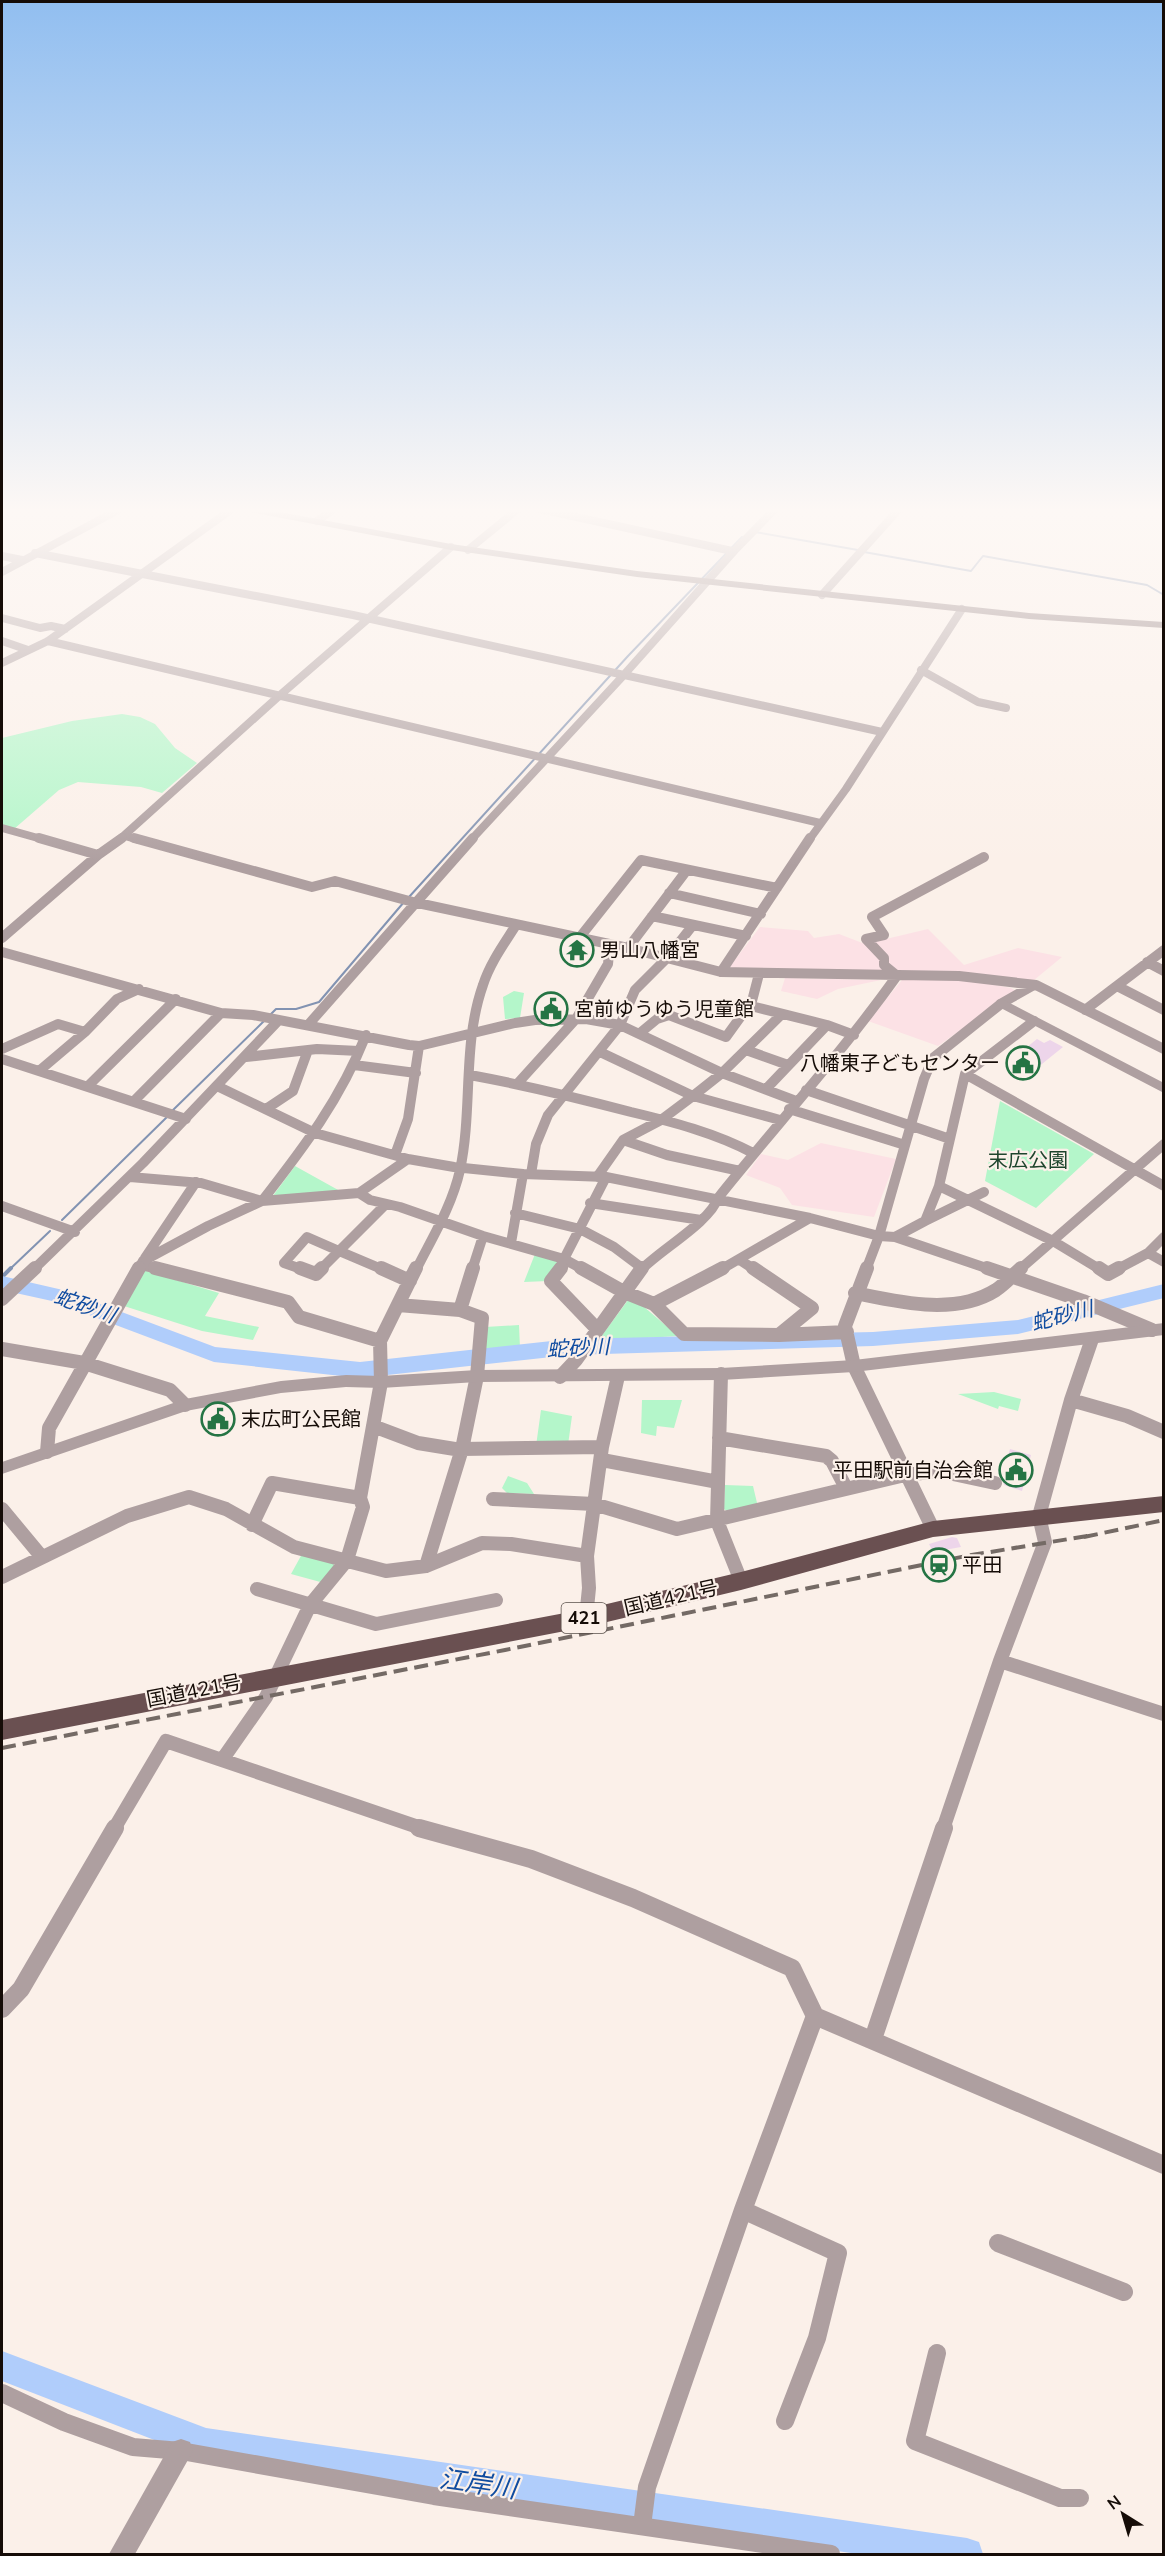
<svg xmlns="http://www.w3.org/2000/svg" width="1165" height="2556" viewBox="0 0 1165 2556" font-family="'Nunito Sans','Noto Sans JP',sans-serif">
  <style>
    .industrial { fill: #fce1e5 }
    .green { fill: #b4f6ca }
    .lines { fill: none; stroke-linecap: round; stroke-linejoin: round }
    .stream-far1 { stroke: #8293b2; stroke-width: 2 }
    .stream { stroke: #8293b2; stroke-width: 4 }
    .river { fill: #b0cdfb; fill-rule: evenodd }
    .building { fill: #edd5ea }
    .minor-far3 { stroke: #ae9fa0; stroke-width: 8 }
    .minor-far2 { stroke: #ae9fa0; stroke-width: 10 }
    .minor-far1 { stroke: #ae9fa0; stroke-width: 14 }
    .minor { stroke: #ae9fa0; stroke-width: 18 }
    .tertiary { fill: #ae9fa0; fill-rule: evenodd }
    .secondary { fill: #8c7879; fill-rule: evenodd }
    .trunk { fill: #6a5051; fill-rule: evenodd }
    .rail { stroke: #746a65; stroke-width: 4; stroke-dasharray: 14 7; stroke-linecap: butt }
    .labels { text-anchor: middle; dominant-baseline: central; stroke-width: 4.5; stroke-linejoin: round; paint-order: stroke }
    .shield { fill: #fbf0e9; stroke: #5a504b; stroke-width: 1.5 }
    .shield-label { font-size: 18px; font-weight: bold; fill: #150c07 }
    .poi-label { font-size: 20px; fill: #150c07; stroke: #fbf0e9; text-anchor: start }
    .park-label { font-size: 20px; fill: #1e452d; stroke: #fbf0e9 }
    .street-label { font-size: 20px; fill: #150c07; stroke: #fbf0e9 }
    .water-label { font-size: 21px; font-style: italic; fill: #104ca0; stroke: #fbf0e9 }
    .near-water-label { font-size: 26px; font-style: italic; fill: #104ca0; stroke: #fbf0e9 }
  </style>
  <rect width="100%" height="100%" fill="#fbf0e9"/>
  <path class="industrial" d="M 760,927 L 808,931 L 814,938 L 839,934 L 865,944 L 928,929 L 964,965 L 1018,948 L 1062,957 L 1028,985 L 728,969 Z
    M 956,977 L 1011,988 L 1016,991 L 938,1046 L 868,1021 L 902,980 L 913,978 Z
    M 785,978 L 881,980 L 838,989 L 817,999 L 781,991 Z
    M 821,1143 L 896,1159 L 874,1217 L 792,1205 L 780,1188 L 746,1175 L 761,1154 L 788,1160 Z"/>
  <path class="green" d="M 122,714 L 140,717 L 155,724 L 175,748 L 197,763 L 162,793 L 141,787 L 78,782 L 59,790 L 14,829 L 2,827 L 2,738 L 72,721 Z
    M 514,991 L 524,993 L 520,1018 L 505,1019 L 503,997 Z
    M 1000,1101 L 1094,1154 L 1036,1208 L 985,1181 Z
    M 295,1166 L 340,1191 L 272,1197 Z
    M 535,1254 L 558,1262 L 548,1281 L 524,1282 Z
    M 143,1270 L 219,1293 L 205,1316 L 259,1327 L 253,1340 L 202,1331 L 124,1306 Z
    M 628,1300 L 636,1300 L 678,1336 L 598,1341 Z
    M 519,1325 L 520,1348 L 486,1350 L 485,1327 Z
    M 994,1392 L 1021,1399 L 1018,1411 L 999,1406 L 998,1409 L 958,1394 Z
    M 642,1400 L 682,1400 L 674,1428 L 657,1426 L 656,1436 L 641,1433 Z
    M 541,1410 L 572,1416 L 568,1445 L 536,1446 Z
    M 508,1476 L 527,1483 L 534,1494 L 507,1493 L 502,1488 Z
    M 725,1485 L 753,1486 L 758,1507 L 731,1514 L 724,1509 Z
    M 302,1554 L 333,1561 L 335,1569 L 324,1583 L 291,1574 Z"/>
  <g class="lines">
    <path class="stream-far1" d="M 755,532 L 858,550
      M 864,552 L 971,571 L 983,556 L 1147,585 L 1164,595
      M 409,897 L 628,656 L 742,537
      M 269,1016 L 276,1009 L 296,1009 L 319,1002 L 404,902
      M 172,1111 L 264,1021
      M 62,1220 L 168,1116
      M 9,1270 L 50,1231"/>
    <path class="stream" d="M 2,1277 L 11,1268"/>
    <path class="river" d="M 2,1276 L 63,1290 L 215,1347 L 360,1362 L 570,1339 L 873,1332 L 1018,1320 L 1164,1284 L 1164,1298 L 1018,1334 L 873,1346 L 570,1355 L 360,1378 L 214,1362 L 52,1301 L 2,1290 Z
      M 2,2351 L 206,2428 L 967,2538 L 979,2542 L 983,2554 L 858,2554 L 206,2460 L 2,2381 Z"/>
  </g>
  <path class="building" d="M 1037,1039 L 1044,1043 L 1050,1040 L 1063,1047 L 1032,1072 L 1010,1061 Z
    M 1010,1449 L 1031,1455 L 1022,1491 L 1004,1485 L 1002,1478 Z
    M 952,1537 L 957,1538 L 961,1547 L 933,1552 L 929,1544 Z"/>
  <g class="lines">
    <path class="minor-far3" d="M 540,509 L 732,551
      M 317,521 L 334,509
      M 468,550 L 518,509
      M 35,553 L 353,615 L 882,732
      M 2,556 L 22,560
      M 2,572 L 120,509
      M 822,595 L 899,509
      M 2,618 L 40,628 L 51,626 L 65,629
      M 2,641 L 28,650
      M 48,641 L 820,823
      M 2,663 L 48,641 L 232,509
      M 921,670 L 978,702 L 1006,708
      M 2,828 L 45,840
      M 125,836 L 139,840
      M 119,840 L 279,696 L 451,547
      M 471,840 L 622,677 L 735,550 L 775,509
      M 809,840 L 846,789 L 962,609"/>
    <path class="minor-far2" d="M 39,838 L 98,855
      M 134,838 L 312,887 L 335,881 L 413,902 L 628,948 L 721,972 L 959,976 L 1036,985 L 1164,1049
      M 669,893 L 761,914
      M 652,916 L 746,936
      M 580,937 L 641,860 L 777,888
      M 2,938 L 98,855 L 122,838
      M 628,948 L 687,870
      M 2,952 L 221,1013 L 253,1015 L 409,1045 L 419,1046 L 515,1023 L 535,1020 L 586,1019 L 620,1025 L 722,1073 L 796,1101
      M 1147,962 L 1164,971
      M 721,972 L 810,838
      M 895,974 L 884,965 L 884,958 L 866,939 L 884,935 L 872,917 L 984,857
      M 1117,986 L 1164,1010
      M 751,1006 L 827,1025 L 854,1035
      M 1085,1010 L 1164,950
      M 308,1025 L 473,838
      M 640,1033 L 657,1019 L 669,1015 L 726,1037 L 752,1001 L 759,974
      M 2,1049 L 58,1024 L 85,1032
      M 746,1050 L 788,1065
      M 600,1052 L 693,1096 L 780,1120
      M 246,1057 L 317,1049 L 359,1051
      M 2,1059 L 186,1119
      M 354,1065 L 416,1073
      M 39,1071 L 85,1032 L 117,999 L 139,989
      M 965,1074 L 1164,1186
      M 470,1075 C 524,1085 578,1098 631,1112 C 673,1122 715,1133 753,1153
      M 518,1083 L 576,1019 L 608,964 L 610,944
      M 88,1086 L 176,999
      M 217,1086 L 315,1133 L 408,1159 L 454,1167 L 523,1174 L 606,1177 L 810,1218 L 879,1236 L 895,1237 L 992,1270
      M 766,1089 L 827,1025
      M 806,1090 L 950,1139
      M 134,1101 L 221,1013
      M 266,1109 L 293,1091 L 308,1050
      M 789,1109 L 905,1145
      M 623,1140 L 667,1155 L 740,1171
      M 395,1155 L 408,1119 L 419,1046
      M 531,1174 L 536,1144 L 548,1115 L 620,1025 L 635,990 L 667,958 L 693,925
      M 130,1177 L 201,1183 L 262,1201 C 304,1147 340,1100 366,1035
      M 597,1177 L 623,1140 L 661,1120 L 693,1096 L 722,1073 L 782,1014
      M 939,1186 L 1053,1241 L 1101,1270
      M 359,1193 L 408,1159
      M 590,1203 L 701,1220
      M 2,1206 L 75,1232
      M 515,1213 L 580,1229 L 614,1247 L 642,1268
      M 925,1221 L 984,1192
      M 895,1237 L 925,1221 L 939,1186 L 965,1074 L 1034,1021
      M 511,1243 L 523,1174
      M 339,1251 L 384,1270
      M 339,1251 L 386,1204
      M 1148,1253 L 1164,1262
      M 145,1258 L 196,1182
      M 564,1259 L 606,1177
      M 740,1260 L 755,1270
      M 141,1265 L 161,1270
      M 33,1270 L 143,1163 L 278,1021
      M 138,1270 L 143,1261 L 208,1226 L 262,1201 L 359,1193 L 370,1200 L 400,1207 L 483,1236 L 564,1259 L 584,1270
      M 304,1270 L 284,1263 L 307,1237 L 339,1251
      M 320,1270 L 339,1251
      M 416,1270 C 432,1238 452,1206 460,1170 C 473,1109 462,1044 483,985 C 490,963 504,944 516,925
      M 472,1270 L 483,1236
      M 560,1270 L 567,1261
      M 641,1270 C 660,1250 710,1222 718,1198 C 777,1124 841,1054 896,977 L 895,974
      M 720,1270 L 810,1218
      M 866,1270 L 879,1236 L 924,1079 L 933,1058 L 1002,1003 L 1034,985
      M 1019,1270 L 1164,1144
      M 1116,1270 L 1148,1253 L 1164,1237"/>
    <path class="minor-far1" d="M 155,1268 L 288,1302 L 299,1317 L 380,1341
      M 300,1268 L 316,1274 L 322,1268
      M 381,1268 L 410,1281
      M 561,1268 L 551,1281 L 597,1329
      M 581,1268 L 624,1292 L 654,1304 L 684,1334 L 779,1335 L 847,1332
      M 753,1268 L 812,1308 L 779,1335
      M 867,1268 L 845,1326 L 854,1366 L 933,1529
      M 987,1268 L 1083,1301 L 1152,1330
      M 1099,1268 L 1108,1274 L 1119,1268
      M 855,1293 C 899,1302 955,1316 996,1290 C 1005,1284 1013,1275 1021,1268
      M 2,1299 L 35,1268
      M 654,1304 L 723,1268
      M 398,1305 L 460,1310 L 482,1318 L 477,1376 L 462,1449 L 426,1566
      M 460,1310 L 473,1268
      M 2,1349 L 84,1363 L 170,1390 L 185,1405
      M 721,1374 L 717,1521 L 741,1581
      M 560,1377 L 576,1360 L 642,1268
      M 1071,1400 L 1127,1416 L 1164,1432
      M 373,1426 L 418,1443 L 461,1450
      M 719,1438 L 826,1456 L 832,1461 L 846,1488
      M 462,1449 L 602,1447
      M 47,1452 L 49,1428 L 139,1268
      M 602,1460 L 718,1482
      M 493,1499 L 594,1504 L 677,1529 L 905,1475 L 939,1471 L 995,1483
      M 2,1509 L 41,1556
      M 252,1525 L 272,1483 L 360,1498
      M 2,1577 L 127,1516 L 189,1497 L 226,1509 L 294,1547 L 386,1571 L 426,1566 L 482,1543 L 511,1544 L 587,1556
      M 257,1589 L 376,1624 L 496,1600
      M 586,1618 L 589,1588 L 587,1556 L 602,1447 L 618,1376
      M 1000,1661 L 1164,1714
      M 222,1760 L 266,1697 L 310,1605 L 347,1560 L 363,1507 L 360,1498 L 381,1382 L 380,1341 L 416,1268
      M 114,1829 L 166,1741 L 424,1829
      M 943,1829 L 1000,1661 L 1045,1542 L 1039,1516 L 1071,1400 L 1092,1339"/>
    <path class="minor" d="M 419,1828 L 531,1859 L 633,1898 L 792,1968 L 815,2016 L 1164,2165
      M 2,2009 L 21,1989 L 115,1828
      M 873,2039 L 944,1828
      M 743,2210 L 838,2253 L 817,2338 L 785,2421
      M 998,2243 L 1124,2292
      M 937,2353 L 915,2441 L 1060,2498 L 1080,2498
      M 2,2393 L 64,2422 L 133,2447 L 181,2451 L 434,2496 L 831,2554
      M 642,2526 L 647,2487 L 743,2210 L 815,2016"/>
    <path class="tertiary" d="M 1002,999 L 1164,1083 L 1164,1093 L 997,1006 L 996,1003 L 997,1000 Z
      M 1164,1323 L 1164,1335 L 854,1372 L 721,1380 L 477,1382 L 381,1388 L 346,1387 L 281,1393 L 186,1411 L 2,1474 L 2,1462 L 185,1399 L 281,1381 L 346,1375 L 381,1376 L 477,1370 L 721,1368 L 854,1360 Z
      M 181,2439 L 190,2442 L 193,2451 L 135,2554 L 109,2554 L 172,2442 Z"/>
    <path class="secondary" d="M 245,509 L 264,509 L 451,544 L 637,571 L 1029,613 L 1164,622 L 1164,628 L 1029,619 L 637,577 L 451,550 L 250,512 Z"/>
    <path class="trunk" d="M 1164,1496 L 1164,1512 L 933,1537 L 741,1590 L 586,1627 L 2,1740 L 2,1720 L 586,1609 L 741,1572 L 933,1521 Z"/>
    <path class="rail" d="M 1084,1537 L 1164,1520
      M 2,1748 L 505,1650 L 966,1556 L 1093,1535"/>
  </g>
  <linearGradient id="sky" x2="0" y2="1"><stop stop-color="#91bef0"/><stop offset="0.59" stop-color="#fdf8f5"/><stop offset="1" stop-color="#fdf8f5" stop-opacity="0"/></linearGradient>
  <rect width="1165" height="866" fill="url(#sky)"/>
  <defs>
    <g id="temple-ring" transform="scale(1.725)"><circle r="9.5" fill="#fbf0e9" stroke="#257444" stroke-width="1.5"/><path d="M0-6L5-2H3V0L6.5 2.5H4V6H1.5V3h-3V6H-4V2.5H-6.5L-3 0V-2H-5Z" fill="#257444"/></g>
    <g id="civic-ring" transform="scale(1.725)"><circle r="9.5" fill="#fbf0e9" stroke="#257444" stroke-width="1.5"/><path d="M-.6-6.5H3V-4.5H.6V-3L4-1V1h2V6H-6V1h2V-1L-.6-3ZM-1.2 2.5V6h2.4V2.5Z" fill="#257444"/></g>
    <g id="station-ring" transform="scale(1.725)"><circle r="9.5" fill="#fbf0e9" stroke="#257444" stroke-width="1.5"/><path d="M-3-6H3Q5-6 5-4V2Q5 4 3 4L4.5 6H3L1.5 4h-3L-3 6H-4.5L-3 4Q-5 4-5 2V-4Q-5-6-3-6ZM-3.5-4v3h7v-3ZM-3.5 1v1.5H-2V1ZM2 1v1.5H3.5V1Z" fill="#257444"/></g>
  </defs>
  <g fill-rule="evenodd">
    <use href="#temple-ring" x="577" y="950"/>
    <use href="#civic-ring" x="551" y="1009"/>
    <use href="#civic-ring" x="1023" y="1063"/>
    <use href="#civic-ring" x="218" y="1419"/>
    <use href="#civic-ring" x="1016" y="1470"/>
    <use href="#station-ring" x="939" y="1565"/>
  </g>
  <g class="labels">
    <rect class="shield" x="561.5" y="1603" width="45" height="30" rx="4.5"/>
    <g class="shield-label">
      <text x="584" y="1618">421</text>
    </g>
    <g class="poi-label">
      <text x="600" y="950">男山八幡宮</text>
      <text x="574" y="1009">宮前ゆうゆう児童館</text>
      <text x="1000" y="1063" text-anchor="end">八幡東子どもセンター</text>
      <text x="241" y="1419">末広町公民館</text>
      <text x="993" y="1470" text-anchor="end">平田駅前自治会館</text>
      <text x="962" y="1565">平田</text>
    </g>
    <g class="park-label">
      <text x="1028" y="1160">末広公園</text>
    </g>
    <g class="street-label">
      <text transform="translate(671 1598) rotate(-13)">国道421号</text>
      <text transform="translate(194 1691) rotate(-11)">国道421号</text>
    </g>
    <g class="water-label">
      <text transform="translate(85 1306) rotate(19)">蛇砂川</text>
      <text transform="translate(1062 1316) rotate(-14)">蛇砂川</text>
      <text transform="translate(578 1348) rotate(-3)">蛇砂川</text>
    </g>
    <g class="near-water-label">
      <text transform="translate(478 2484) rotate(8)">江岸川</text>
    </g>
  </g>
  <rect width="1165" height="2556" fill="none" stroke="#150c07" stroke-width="6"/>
  <g transform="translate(1123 2514) rotate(323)" stroke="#fbf0e9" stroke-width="4.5" paint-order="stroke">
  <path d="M0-4.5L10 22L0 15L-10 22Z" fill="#150c07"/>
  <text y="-9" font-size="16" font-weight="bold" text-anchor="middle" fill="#150c07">N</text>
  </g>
</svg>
